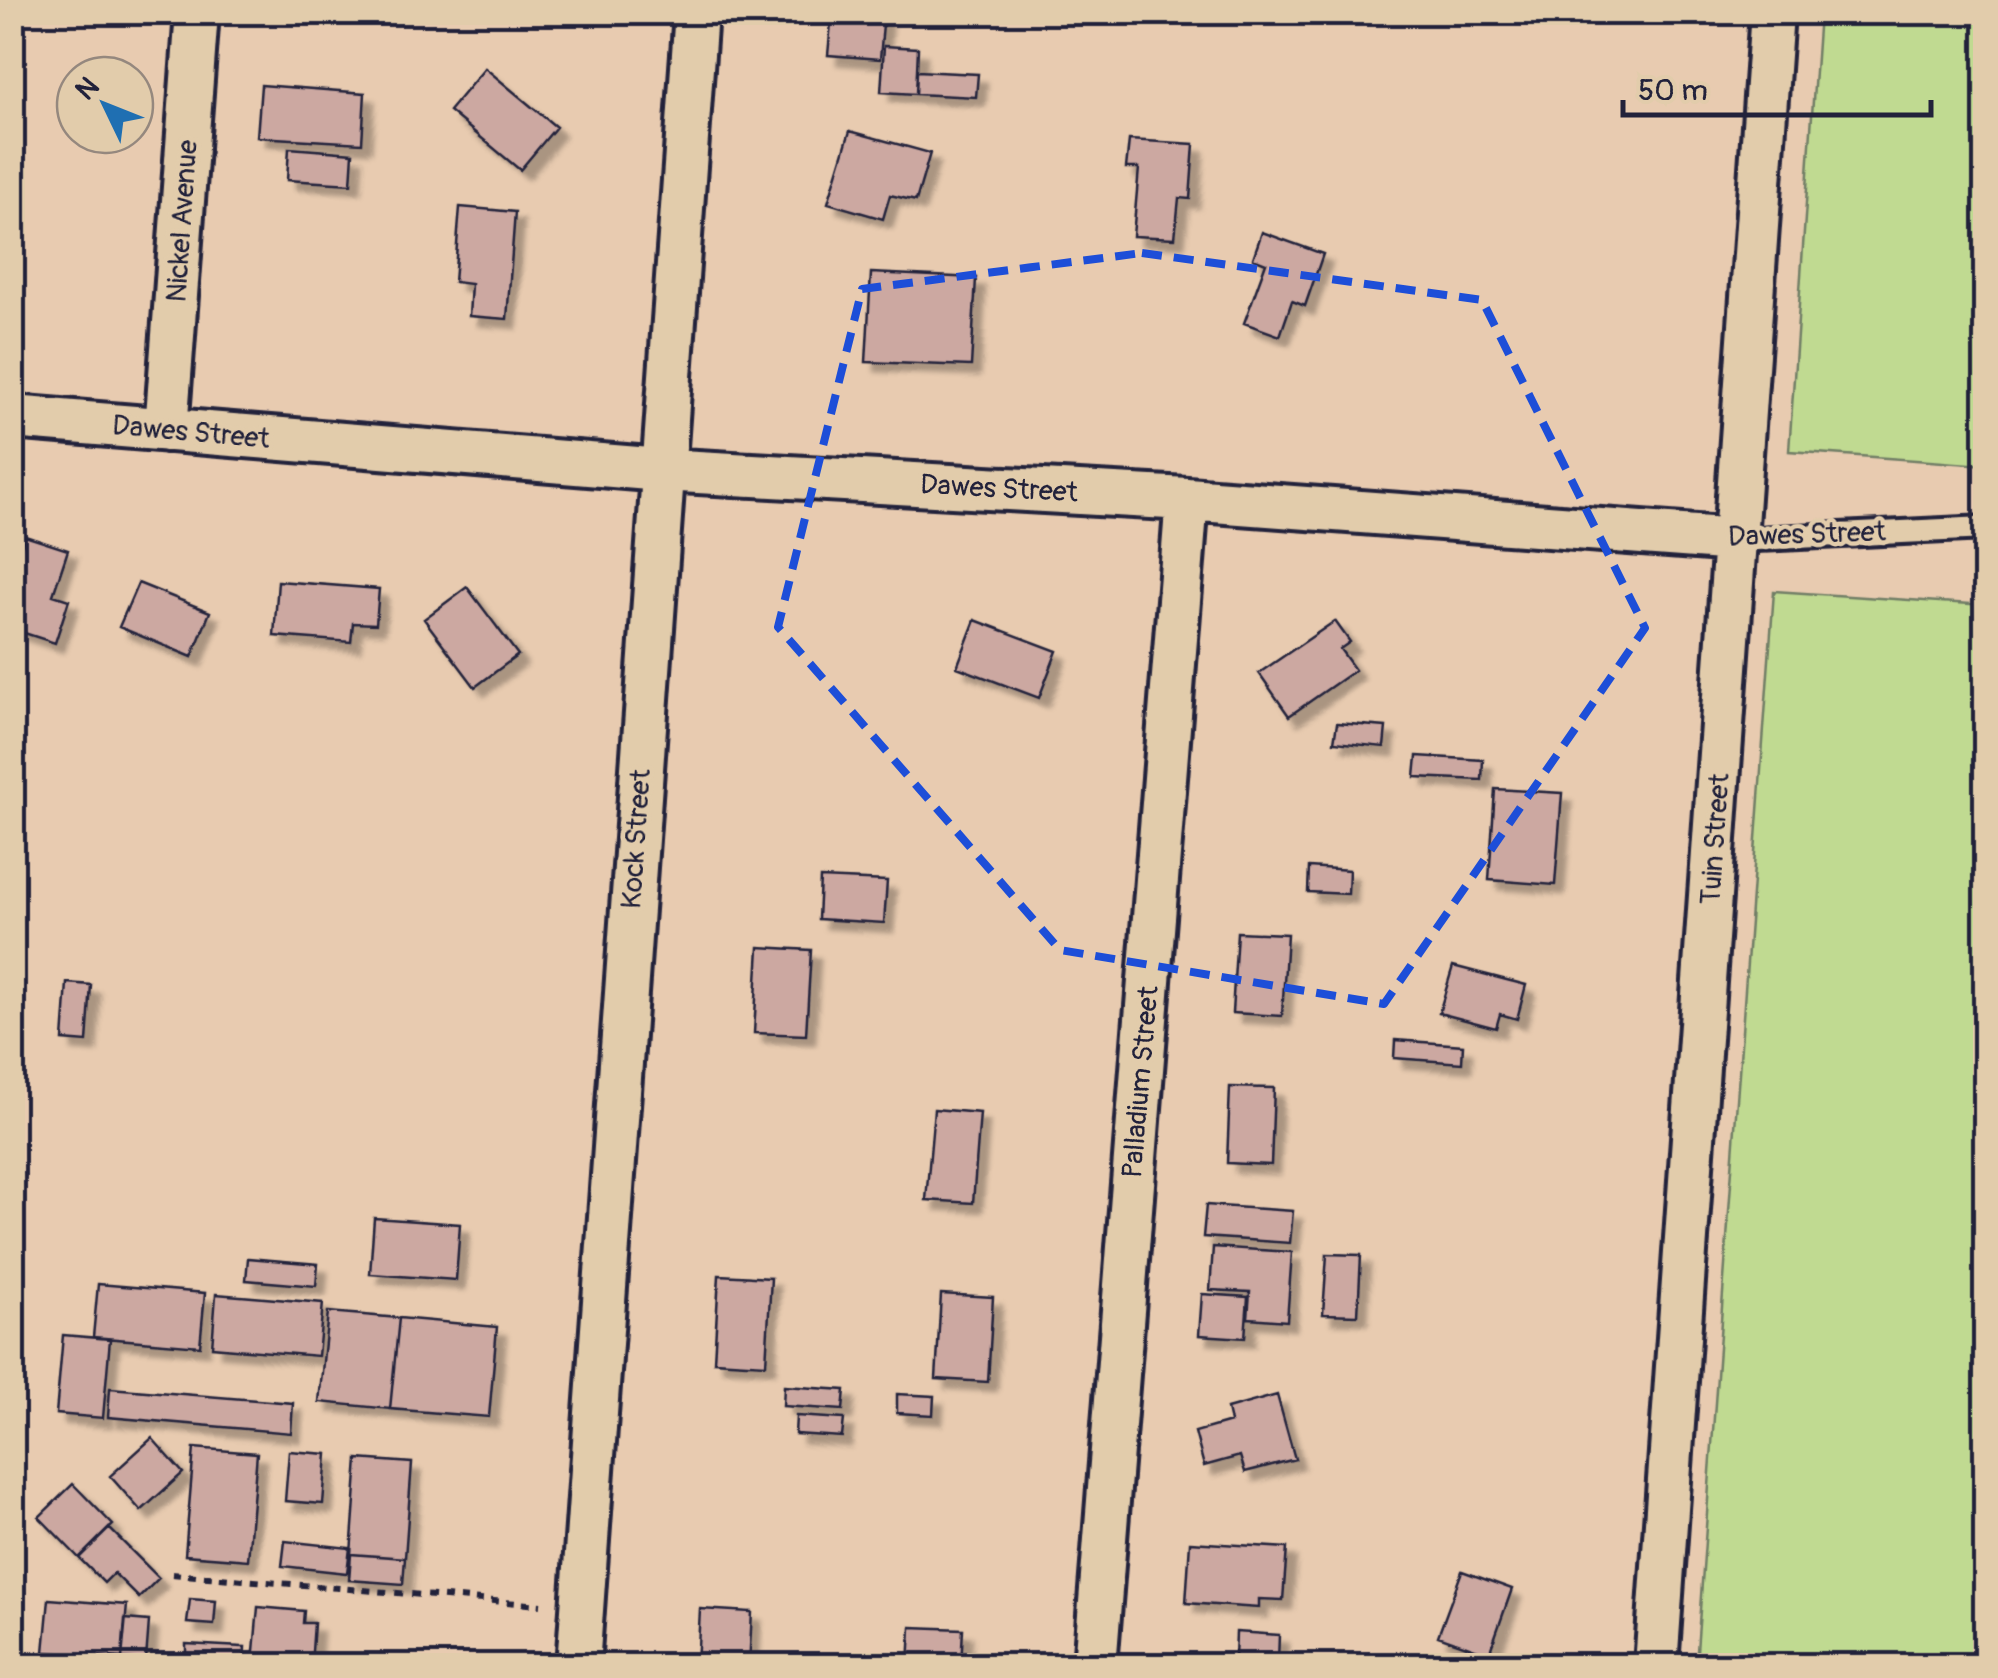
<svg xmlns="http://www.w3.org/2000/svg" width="1998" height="1678" viewBox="0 0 1998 1678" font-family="Pangolin,sans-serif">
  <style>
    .green { fill: #c0da91; stroke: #717e66; stroke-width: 2.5 }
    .building { fill: #cca8a1; stroke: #22223b; stroke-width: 2.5; filter: url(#shadow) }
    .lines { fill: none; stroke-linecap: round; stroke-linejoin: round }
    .service-casing { stroke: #22223b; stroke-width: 30 }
    .minor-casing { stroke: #22223b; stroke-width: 50 }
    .path { stroke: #22223b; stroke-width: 6; stroke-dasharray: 8 8; stroke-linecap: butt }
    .service { stroke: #e2ccab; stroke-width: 22 }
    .minor { stroke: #e2ccab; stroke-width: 42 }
    .marked { fill: none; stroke: #1d4ed8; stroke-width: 8; stroke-dasharray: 20 12; stroke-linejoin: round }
    .labels { text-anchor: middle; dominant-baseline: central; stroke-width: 9; stroke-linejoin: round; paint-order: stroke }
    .street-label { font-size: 28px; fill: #22223b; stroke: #e2ccab }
  </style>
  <defs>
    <filter id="shadow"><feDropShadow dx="9" dy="9" stdDeviation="2.5" flood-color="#0004"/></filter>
  </defs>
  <rect width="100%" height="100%" fill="#e8cbb0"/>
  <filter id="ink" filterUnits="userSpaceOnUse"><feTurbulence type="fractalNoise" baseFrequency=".01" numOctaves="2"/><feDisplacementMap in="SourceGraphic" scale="20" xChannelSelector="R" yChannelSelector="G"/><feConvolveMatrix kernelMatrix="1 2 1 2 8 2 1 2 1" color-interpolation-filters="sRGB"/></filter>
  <g filter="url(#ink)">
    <path class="green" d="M 1819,13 L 1985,13 L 1985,465 L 1789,451 Z
      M 1774,591 L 1985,605 L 1985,1665 L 1696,1665 Z"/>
    <path class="building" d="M 832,12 L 884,12 L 880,59 L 828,55 Z
      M 884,46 L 918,48 L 916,94 L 881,92 Z
      M 485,68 L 556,127 L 520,170 L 449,111 Z
      M 917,71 L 978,74 L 976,97 L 916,94 Z
      M 261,85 L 365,93 L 362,143 L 257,137 Z
      M 850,131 L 930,153 L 916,201 L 890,195 L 883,219 L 828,203 Z
      M 1129,140 L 1194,144 L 1190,199 L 1179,198 L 1175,238 L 1133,236 L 1139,168 L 1126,168 Z
      M 289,148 L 353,153 L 351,184 L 287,180 Z
      M 460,207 L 515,212 L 507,319 L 469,316 L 471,284 L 454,282 Z
      M 1262,232 L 1323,254 L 1305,306 L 1292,301 L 1280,336 L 1244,323 L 1266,263 L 1253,258 Z
      M 871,273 L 976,278 L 971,366 L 866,362 Z
      M 25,536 L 68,550 L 53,595 L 69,600 L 55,643 L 12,629 L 12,575 Z
      M 278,581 L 379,589 L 376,624 L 353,623 L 351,642 L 274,636 Z
      M 138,583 L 210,612 L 192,657 L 119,627 Z
      M 467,587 L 518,655 L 475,687 L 424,619 Z
      M 975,620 L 1057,651 L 1039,698 L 957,667 Z
      M 1335,621 L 1350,642 L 1340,649 L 1355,670 L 1289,716 L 1259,673 Z
      M 1337,723 L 1386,727 L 1384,747 L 1334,742 Z
      M 1417,756 L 1483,760 L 1482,780 L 1415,777 Z
      M 1495,789 L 1562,793 L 1555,885 L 1489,880 Z
      M 1309,867 L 1349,870 L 1348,894 L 1308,892 Z
      M 820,878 L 887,881 L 884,923 L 818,919 Z
      M 1237,932 L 1287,934 L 1282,1016 L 1232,1013 Z
      M 759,947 L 811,950 L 806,1035 L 754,1033 Z
      M 1453,966 L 1526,985 L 1517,1019 L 1500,1014 L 1496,1028 L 1439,1013 Z
      M 67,983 L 91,985 L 87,1042 L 63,1040 Z
      M 1395,1040 L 1463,1045 L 1462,1063 L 1394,1058 Z
      M 1230,1087 L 1274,1088 L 1271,1165 L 1227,1163 Z
      M 934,1109 L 980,1113 L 973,1203 L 926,1200 Z
      M 1206,1205 L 1293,1211 L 1290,1243 L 1203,1237 Z
      M 374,1218 L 460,1224 L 456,1280 L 370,1274 Z
      M 1213,1247 L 1292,1252 L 1287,1321 L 1248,1318 L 1250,1292 L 1210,1290 Z
      M 1327,1254 L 1361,1255 L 1358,1315 L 1323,1314 Z
      M 248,1258 L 318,1264 L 316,1286 L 246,1280 Z
      M 719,1275 L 771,1278 L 766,1364 L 714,1361 Z
      M 98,1284 L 205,1293 L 200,1346 L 93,1337 Z
      M 216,1294 L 323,1303 L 318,1356 L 212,1347 Z
      M 941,1294 L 993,1297 L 988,1382 L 936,1379 Z
      M 1202,1294 L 1248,1297 L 1245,1338 L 1199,1335 Z
      M 328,1312 L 399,1318 L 390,1409 L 319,1402 Z
      M 399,1318 L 497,1327 L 489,1417 L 390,1409 Z
      M 63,1335 L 110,1339 L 103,1418 L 56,1414 Z
      M 784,1386 L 845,1390 L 843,1410 L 783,1406 Z
      M 110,1388 L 293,1403 L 291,1433 L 108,1417 Z
      M 897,1394 L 934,1396 L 933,1415 L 897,1413 Z
      M 1277,1395 L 1295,1459 L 1245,1472 L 1240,1456 L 1204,1466 L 1195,1432 L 1230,1422 L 1227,1409 Z
      M 796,1416 L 844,1419 L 842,1437 L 795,1434 Z
      M 152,1438 L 183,1473 L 141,1511 L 110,1476 Z
      M 194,1448 L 257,1453 L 248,1560 L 185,1555 Z
      M 289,1451 L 327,1454 L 323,1504 L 285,1501 Z
      M 358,1459 L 412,1463 L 405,1558 L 351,1554 Z
      M 73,1484 L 113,1525 L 79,1558 L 39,1517 Z
      M 109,1528 L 159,1578 L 139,1598 L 114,1573 L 104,1583 L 79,1558 Z
      M 285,1541 L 350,1548 L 347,1573 L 282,1566 Z
      M 1190,1542 L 1287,1548 L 1283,1600 L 1259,1599 L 1259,1608 L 1186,1603 Z
      M 351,1554 L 405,1558 L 403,1584 L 349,1580 Z
      M 1462,1571 L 1512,1589 L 1489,1654 L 1438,1636 Z
      M 49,1599 L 127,1605 L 122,1658 L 44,1652 Z
      M 190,1599 L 216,1601 L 214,1625 L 187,1623 Z
      M 258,1607 L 304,1611 L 303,1623 L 314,1623 L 311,1666 L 253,1662 Z
      M 700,1609 L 752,1612 L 749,1666 L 697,1666 Z
      M 125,1619 L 149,1621 L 146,1660 L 122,1658 Z
      M 911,1627 L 963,1629 L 961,1666 L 909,1666 Z
      M 1236,1632 L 1279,1635 L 1278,1661 L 1235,1658 Z
      M 186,1644 L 245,1647 L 244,1666 L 186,1666 Z"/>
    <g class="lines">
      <g class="service-casing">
        <path id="service" d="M 1736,540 L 1986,528"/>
      </g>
      <g class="minor-casing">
        <path id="minor" d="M 12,417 L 662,470 L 1187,499 L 1736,540
          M 166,430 L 197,12
          M 578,1666 L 696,12
          M 1095,1666 L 1187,499
          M 1656,1666 L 1772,12"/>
      </g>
      <path class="path" d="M 172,1574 L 541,1605"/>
      <use href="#service" class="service"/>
      <use href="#minor" class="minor"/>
    </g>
  </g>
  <path class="marked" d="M 1142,253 L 1482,300 L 1645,628 L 1384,1004 L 1060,950 L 778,627 L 862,289 Z"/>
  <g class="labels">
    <g class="street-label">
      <text transform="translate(182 221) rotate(-86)">Nickel Avenue</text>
      <text transform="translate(191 432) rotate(5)">Dawes Street</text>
      <text transform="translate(999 489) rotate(3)">Dawes Street</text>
      <text transform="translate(1807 534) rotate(-2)">Dawes Street</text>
      <text transform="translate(636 839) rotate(-86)">Kock Street</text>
      <text transform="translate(1715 839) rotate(-86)">Tuin Street</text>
      <text transform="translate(1141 1082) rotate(-85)">Palladium Street</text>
    </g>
  </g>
  <rect width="1998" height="1678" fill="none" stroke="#e2ccab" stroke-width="50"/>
  <rect x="25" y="25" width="1948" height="1628" fill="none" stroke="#22223b" stroke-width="4" filter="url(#ink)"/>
  <g transform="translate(105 105) rotate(313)"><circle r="48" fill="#e2ccab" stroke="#95887e" stroke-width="2.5"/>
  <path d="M0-8L18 38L0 25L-18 38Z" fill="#1f6fb2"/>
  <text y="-15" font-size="28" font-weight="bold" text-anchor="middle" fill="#22223b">N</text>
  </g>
  <path d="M1623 100v15h308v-15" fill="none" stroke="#22223b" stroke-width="5"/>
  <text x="1638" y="100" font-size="30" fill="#22223b" stroke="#e2ccab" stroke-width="8" paint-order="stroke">50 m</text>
</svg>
